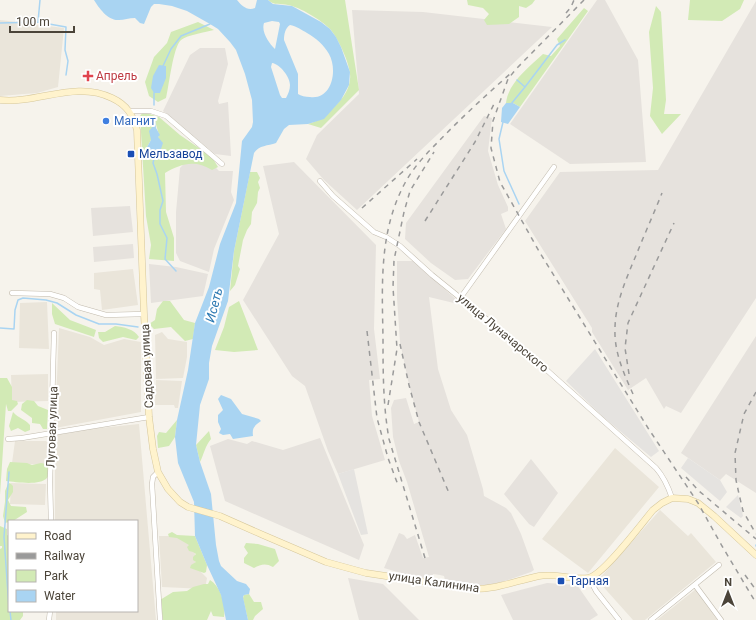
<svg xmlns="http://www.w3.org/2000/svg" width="756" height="620" viewBox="0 0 756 620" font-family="Roboto,sans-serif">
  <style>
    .residential { fill: #eae5da }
    .industrial { fill: #e6e2dd }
    .green { fill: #d2eab5; fill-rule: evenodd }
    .parking { fill: #e5e3e0 }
    .water { fill: #a9d4f2; fill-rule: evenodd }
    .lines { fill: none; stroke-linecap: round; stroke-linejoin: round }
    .stream { stroke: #a9d4f2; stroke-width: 1.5 }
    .minor-casing { stroke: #c2bbae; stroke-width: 5.5 }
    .secondary-casing { stroke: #d6c79b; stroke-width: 7 }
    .minor { stroke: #fff; stroke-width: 4.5 }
    .secondary { stroke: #fff3cd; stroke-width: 6 }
    .rail { stroke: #9a9a9a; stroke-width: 1.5; stroke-dasharray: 5 5; stroke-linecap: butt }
    .health-dot { fill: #e0444e; stroke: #fff; stroke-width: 1.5 }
    .shop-dot { fill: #3f7fe0; stroke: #fff; stroke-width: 1.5 }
    .transit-dot { fill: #1a4fb4; stroke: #fff; stroke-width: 1.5 }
    .labels { text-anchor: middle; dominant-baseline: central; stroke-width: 4; stroke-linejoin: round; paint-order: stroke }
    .health-label { font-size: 12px; fill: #be3a42; stroke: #fff; text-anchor: start }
    .shop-label { font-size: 12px; fill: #366cbe; stroke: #fff; text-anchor: start }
    .transit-label { font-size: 12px; fill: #164399; stroke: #fff; text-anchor: start }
    .street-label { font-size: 12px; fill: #4b4439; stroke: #fff }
    .water-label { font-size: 13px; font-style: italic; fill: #2e7ab2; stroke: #fff }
  </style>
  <rect width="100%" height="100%" fill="#f6f3ec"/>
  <path class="residential" d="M 0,20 L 64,28 L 58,87 L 37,93 L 0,96 Z
    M 133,269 L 138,305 L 102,310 L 100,290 L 94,289 L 94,273 Z
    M 47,302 L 49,349 L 19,348 L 20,303 Z
    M 59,328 L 90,337 L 104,345 L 124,339 L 141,342 L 141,412 L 55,428 Z
    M 162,332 L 168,339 L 187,342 L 187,357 L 183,378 L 156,379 L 155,335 Z
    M 48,374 L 48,401 L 12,402 L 11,375 Z
    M 156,380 L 182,381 L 178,408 L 175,408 L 174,405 L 155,405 Z
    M 139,424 L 156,620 L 56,620 L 56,611 L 137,611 L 137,521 L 55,521 L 55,440 L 56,435 L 90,429 Z
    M 15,441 L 46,441 L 48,443 L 47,465 L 12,463 Z
    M 615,448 L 659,487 L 588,573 L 542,539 Z
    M 11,483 L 46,484 L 45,505 L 10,504 Z
    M 660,510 L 688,536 L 691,533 L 716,562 L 645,620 L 633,620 L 599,582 L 599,579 Z
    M 159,536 L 176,536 L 194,544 L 196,567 L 207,578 L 205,589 L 162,587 Z
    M 696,589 L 719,620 L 657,620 Z"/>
  <path class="industrial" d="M 597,0 L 605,0 L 638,60 L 646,162 L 570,164 L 510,124 Z
    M 756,1 L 756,298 L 681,413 L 666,406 L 664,409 L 646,378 L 628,390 L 592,332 L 592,328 L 525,221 L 560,172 L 658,170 Z
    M 352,10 L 423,12 L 552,27 L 357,210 L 324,180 L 306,159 L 317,135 L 359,94 Z
    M 200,48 L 225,48 L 228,64 L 218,101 L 219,104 L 228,102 L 231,156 L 215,154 L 163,111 L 190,55 Z
    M 484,116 L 492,118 L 488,151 L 498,185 L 508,207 L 508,211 L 501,214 L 506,229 L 468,279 L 455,280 L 431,263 L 405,239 L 406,223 Z
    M 198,149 L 219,171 L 233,171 L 231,192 L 234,200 L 214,249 L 209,272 L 180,261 L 176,253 L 176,212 L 180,168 Z
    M 294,162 L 376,245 L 374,329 L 380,379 L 369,380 L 372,416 L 385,460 L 338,474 L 328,451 L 305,386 L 292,376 L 243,300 L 279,234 L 263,166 Z
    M 130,206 L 133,232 L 93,236 L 91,208 Z
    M 133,244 L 134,258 L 94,262 L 93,247 Z
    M 397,261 L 413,261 L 459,302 L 458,304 L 429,297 L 438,369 L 451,410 L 467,435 L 483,489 L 484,496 L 506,508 L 511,513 L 521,534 L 534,570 L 531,572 L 505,581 L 490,585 L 466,585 L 449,583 L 445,580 L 444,576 L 440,575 L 433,574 L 432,579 L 414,577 L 384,568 L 399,533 L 404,535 L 407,539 L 415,535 L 423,558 L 429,557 L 407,482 L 399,461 L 393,437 L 391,408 L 394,400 L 406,398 L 414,424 L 419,422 L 409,385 L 400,342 L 397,298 Z
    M 149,264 L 176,267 L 208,274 L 203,296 L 151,303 Z
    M 756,336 L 756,493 L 726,474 L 720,480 L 681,453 Z
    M 320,438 L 364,545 L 359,560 L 225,501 L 210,446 L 228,439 L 247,444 L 252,441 L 283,450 Z
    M 531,459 L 558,493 L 534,527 L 529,524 L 504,494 Z
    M 348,578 L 383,584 L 419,620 L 359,620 Z
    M 547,583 L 577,585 L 598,615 L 590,620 L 513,620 L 501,595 Z"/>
  <path class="green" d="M 268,0 L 345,0 L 359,90 L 321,128 L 308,124 C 319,121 323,116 331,109 C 340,102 349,92 350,79 C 352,67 338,38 330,29 C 321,20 300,7 288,5 C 281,3 274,6 268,0 Z
    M 467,0 L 535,0 L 532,4 L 526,8 L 519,6 L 519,17 L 509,24 L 487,25 L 484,20 L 489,14 L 483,8 L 468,5 Z
    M 690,0 L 744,0 L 740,9 L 722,21 L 688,20 Z
    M 656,6 L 661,12 L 666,100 L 664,114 L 681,114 L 662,134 L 650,116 L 653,88 L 649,32 Z
    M 584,8 L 588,11 L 520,107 L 513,103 L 506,103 C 508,83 529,67 543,54 L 551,56 L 560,46 L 557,39 Z
    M 198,22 L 214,30 C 206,32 187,35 181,40 C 173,47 169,86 166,98 L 158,102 L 149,96 L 145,82 L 154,57 L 167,43 L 171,32 Z
    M 143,112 L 159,117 L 180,135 L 212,157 L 218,167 L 212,170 C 195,159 180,164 165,173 L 166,212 L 174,238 L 174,261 L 149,259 L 151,245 L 146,216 L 140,116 ZM 155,121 L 159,135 L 158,137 L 161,149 L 158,154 L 147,147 L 151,140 Z
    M 250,172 L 257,172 L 260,178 L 258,182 L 260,188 L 258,192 L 257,203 L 252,212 L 251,224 L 247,230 L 243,240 L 238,266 L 240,269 L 235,285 L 230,291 L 234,251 Z
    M 163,301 L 170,301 L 184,320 L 195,323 L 193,339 L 185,341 L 171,327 L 154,329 L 149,324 L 155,320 L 157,309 Z
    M 239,301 L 258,350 L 234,352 L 215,350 L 224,327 L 229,307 Z
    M 52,303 L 70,320 L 96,330 L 94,337 L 55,324 L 52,314 Z
    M 115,326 C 124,327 134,329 139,337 L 136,340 L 123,337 L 103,342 L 99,338 L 98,332 L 105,332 Z
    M 0,378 L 7,378 L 12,387 L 12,400 L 17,401 L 18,404 L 11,411 L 8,411 L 6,404 L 0,495 Z
    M 27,400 L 34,401 L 38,406 L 48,410 L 47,429 L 43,429 L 40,424 L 32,423 L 32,418 L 21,410 L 22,404 Z
    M 13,412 C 19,419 24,418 30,425 L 30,430 L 25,432 L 18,428 L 11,431 L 9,426 Z
    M 177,420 L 175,437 L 169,446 L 158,448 L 157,436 L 159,432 L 166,433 Z
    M 209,431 L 211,439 C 205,446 204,454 200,462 L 196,445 Z
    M 10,462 L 27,463 L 32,465 L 41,463 L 46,464 L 49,469 C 49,472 49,476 47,478 C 40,486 16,482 6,481 L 7,469 Z
    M 10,483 L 13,486 L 13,492 L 8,500 L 11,506 L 26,507 L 27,512 L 13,521 L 5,523 L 3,516 L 5,502 L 5,491 L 8,484 Z
    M 0,526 L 7,529 L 7,535 L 9,536 L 9,611 L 23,611 L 23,616 L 20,620 L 0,620 L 0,549 L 2,548 L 2,546 L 0,546 Z
    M 172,532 L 177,535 L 195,536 L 207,565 L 206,572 L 204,573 L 190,568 L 191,565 L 196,562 L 193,560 L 193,557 L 196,554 L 193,552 L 189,551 L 187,547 L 189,545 L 177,538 L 169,537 L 168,534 Z
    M 246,543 L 258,544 L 275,549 L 279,561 L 273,567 C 266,563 261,564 254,568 L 244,563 L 244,558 L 248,553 L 244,547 Z
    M 210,580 C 221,587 226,605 224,617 L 213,616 L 211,611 L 207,620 L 163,620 L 160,600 L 173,592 L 187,591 L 193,587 L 204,584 L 208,584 Z
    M 249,594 L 254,602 L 261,602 L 263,609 L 255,616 L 253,620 L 248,620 L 243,598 L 244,595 Z"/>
  <path class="parking" d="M 595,349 L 659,451 L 651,457 L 602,416 L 566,381 Z
    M 688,458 L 720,480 L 727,492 L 720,501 L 681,468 Z
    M 354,469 L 368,534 L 361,535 L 338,474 Z
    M 738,495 L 743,516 L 741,518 L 726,507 Z"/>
  <path class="water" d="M 94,0 L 237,0 C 242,6 247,11 255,8 L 257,0 L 268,0 L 273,4 L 292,6 L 321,22 L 330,29 L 336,37 L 341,47 L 350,72 L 349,85 L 341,100 L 324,119 L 308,124 L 289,125 L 284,129 L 276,143 C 268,146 259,145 254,153 L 234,251 L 228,301 L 212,346 L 209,363 L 209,379 L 200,405 L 196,445 L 200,462 L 211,494 L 216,545 L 219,561 L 221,566 L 237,581 L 246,584 L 250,589 L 249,594 L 244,595 L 243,597 L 248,620 L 226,620 L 221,595 L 207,565 L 195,536 L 194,502 L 178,463 L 175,437 L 177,420 L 188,370 L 195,323 L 209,287 L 220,244 L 236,203 L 242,141 L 252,127 L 253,122 L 252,100 L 245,74 L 236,50 L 230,42 L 218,29 L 210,24 L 187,11 L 172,6 L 159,4 L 154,4 L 151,7 L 144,24 L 140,23 L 135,18 C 129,18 124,20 119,20 C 108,21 99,8 94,0 ZM 272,21 L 279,22 L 280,24 L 275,49 C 269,43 261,32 264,23 ZM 290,25 C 296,26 302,30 307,33 C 316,38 324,45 329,54 C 338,70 332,100 310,97 C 305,97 301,96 298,94 L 298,74 L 284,40 C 284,35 285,28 290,25 ZM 272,63 C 280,64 290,77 290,85 C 290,90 288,94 286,98 L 282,98 L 280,95 L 271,67 Z
    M 159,65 L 166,66 L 166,78 L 160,93 L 154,93 L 151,88 L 153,76 Z
    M 506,103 L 513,103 L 520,107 L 508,124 L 501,122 L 502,108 Z
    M 155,120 L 156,128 L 160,135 L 158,137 L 163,143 L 161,149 L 164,152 L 158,154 L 157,157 L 154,159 L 147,147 L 151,140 L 149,131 L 153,126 Z
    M 221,395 L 231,399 L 242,414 L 259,419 L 261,421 C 254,426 252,428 253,436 L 233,439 L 230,434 L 223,435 L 219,433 L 221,429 L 218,422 L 218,415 L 223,410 L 218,399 Z"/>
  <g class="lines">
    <path class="stream" d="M 40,0 L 38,22 L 66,27 L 65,50 L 68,61 L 66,75
      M 0,23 L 38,22
      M 163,66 L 171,49 L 181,36 L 210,24
      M 517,80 L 525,87 L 557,45 L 565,40
      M 511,104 L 525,87
      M 154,105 L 154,93
      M 503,122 L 499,139 L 504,171 L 519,204
      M 154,159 L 153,163 L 157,174 L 163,201 L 160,210 L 160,224 L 167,238 L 165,259 L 176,271
      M 0,328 L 14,329 L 15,310 L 18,300 L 23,298 L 46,300 L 57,303 L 76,315 L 99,324 L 116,324 L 138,327
      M 756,545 L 756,546
      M 9,608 L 4,537 L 9,472
      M 10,611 L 11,620"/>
    <g class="minor-casing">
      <path id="minor" d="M 130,111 L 151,111 L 166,116 L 222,164
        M 320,181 L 333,196 L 374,232 L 386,237 L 400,246 L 432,275 L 521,347 L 656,468 C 664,477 668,486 672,498
        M 12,293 L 50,294 L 64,298 L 78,307 L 106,315 L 144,314
        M 461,297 L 554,167
        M 8,439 L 22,438 L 149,417
        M 158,472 L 153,477 L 152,484 L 160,620
        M 51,521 L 50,482 L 54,333
        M 589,578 L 596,591 L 619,620
        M 695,585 L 721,620
        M 49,620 L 50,611
        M 651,620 L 719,565"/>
    </g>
    <g class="secondary-casing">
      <path id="secondary" d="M 0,100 C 38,104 75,80 112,98 C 127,105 133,115 137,130 L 144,314 L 149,417 L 153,449 L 158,472 L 168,489 L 180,502 L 188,507 L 220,516 L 263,535 L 326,562 L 366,573 L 473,589 C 498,589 515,581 539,576 C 555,573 571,580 588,578 C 603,576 642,523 653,510 L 662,503 L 672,498 L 688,499 L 698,503 L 714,516 L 756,555"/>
    </g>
    <use href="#minor" class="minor"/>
    <use href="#secondary" class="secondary"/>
    <path class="rail" d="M 584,0 L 516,69 L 508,79 L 493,121 L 491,148 L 500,182 L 540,253 L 648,428 L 698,503 L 722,546 L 756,603
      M 566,13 L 571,7 L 574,0
      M 362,208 L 417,159
      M 425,221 L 475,142 L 495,102
      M 367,331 L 377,418 L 388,458 L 398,485
      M 400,344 L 409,385 L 419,422 L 449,493
      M 629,374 L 625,348 L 628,323 L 674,223
      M 756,392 L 744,414 L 735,453 L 736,480 L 739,494 L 743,511 L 756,534
      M 633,394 C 624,374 614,352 615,329 C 615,303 627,277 637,253 C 645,233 654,213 662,193
      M 388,405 L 397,349 L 393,287 L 394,260 L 404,212 L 410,191 L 434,152
      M 686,477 L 699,491 L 756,539
      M 425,558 L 389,439 C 383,405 383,371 383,337 C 382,284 379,231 405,183 C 413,168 425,155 437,143 C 460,119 485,96 510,74
      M 745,575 L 756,590"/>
  </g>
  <path class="health-dot" d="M86 70h4v4h4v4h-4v4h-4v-4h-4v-4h4z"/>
  <circle class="shop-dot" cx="106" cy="121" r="4"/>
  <g class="transit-dot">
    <rect x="127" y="150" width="8" height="8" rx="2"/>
    <rect x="557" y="577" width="8" height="8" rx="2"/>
  </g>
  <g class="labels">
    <g class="health-label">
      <text x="96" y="76">Апрель</text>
    </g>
    <g class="shop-label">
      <text x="114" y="121">Магнит</text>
    </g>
    <g class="transit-label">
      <text x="139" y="154">Мельзавод</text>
      <text x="569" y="581">Тарная</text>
    </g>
    <g class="street-label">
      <text transform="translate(503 333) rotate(40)">улица Луначарского</text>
      <text transform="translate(147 366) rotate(-93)">Садовая улица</text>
      <text transform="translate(52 427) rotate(-88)">Луговая улица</text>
      <text transform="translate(434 582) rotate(8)">улица Калинина</text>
    </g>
    <g class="water-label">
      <text transform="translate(214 305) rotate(-76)">Исеть</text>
    </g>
  </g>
  <rect x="8" y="520" width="130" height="92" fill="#ffffff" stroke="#b7b4b0"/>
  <rect x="16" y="533" width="20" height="6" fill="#fff3cd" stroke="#b7b4b0"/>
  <text x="44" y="540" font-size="12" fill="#4b4439">Road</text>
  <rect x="16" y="553" width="20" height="6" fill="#9a9a9a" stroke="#b7b4b0"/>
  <text x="44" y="560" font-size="12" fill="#4b4439">Railway</text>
  <rect x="16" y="570" width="20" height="12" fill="#d2eab5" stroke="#b7b4b0"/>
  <text x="44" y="580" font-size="12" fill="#4b4439">Park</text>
  <rect x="16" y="590" width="20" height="12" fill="#a9d4f2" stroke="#b7b4b0"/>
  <text x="44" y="600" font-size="12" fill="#4b4439">Water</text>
  <g transform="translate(728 592)" stroke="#ffffff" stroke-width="3" paint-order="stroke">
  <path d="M0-3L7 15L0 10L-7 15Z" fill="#4b4439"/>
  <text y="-6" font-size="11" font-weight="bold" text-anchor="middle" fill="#4b4439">N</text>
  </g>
  <path d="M10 26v6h64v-6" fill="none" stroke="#4b4439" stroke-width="2"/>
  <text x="16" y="26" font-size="12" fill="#4b4439" stroke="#ffffff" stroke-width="3" paint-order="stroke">100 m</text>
</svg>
